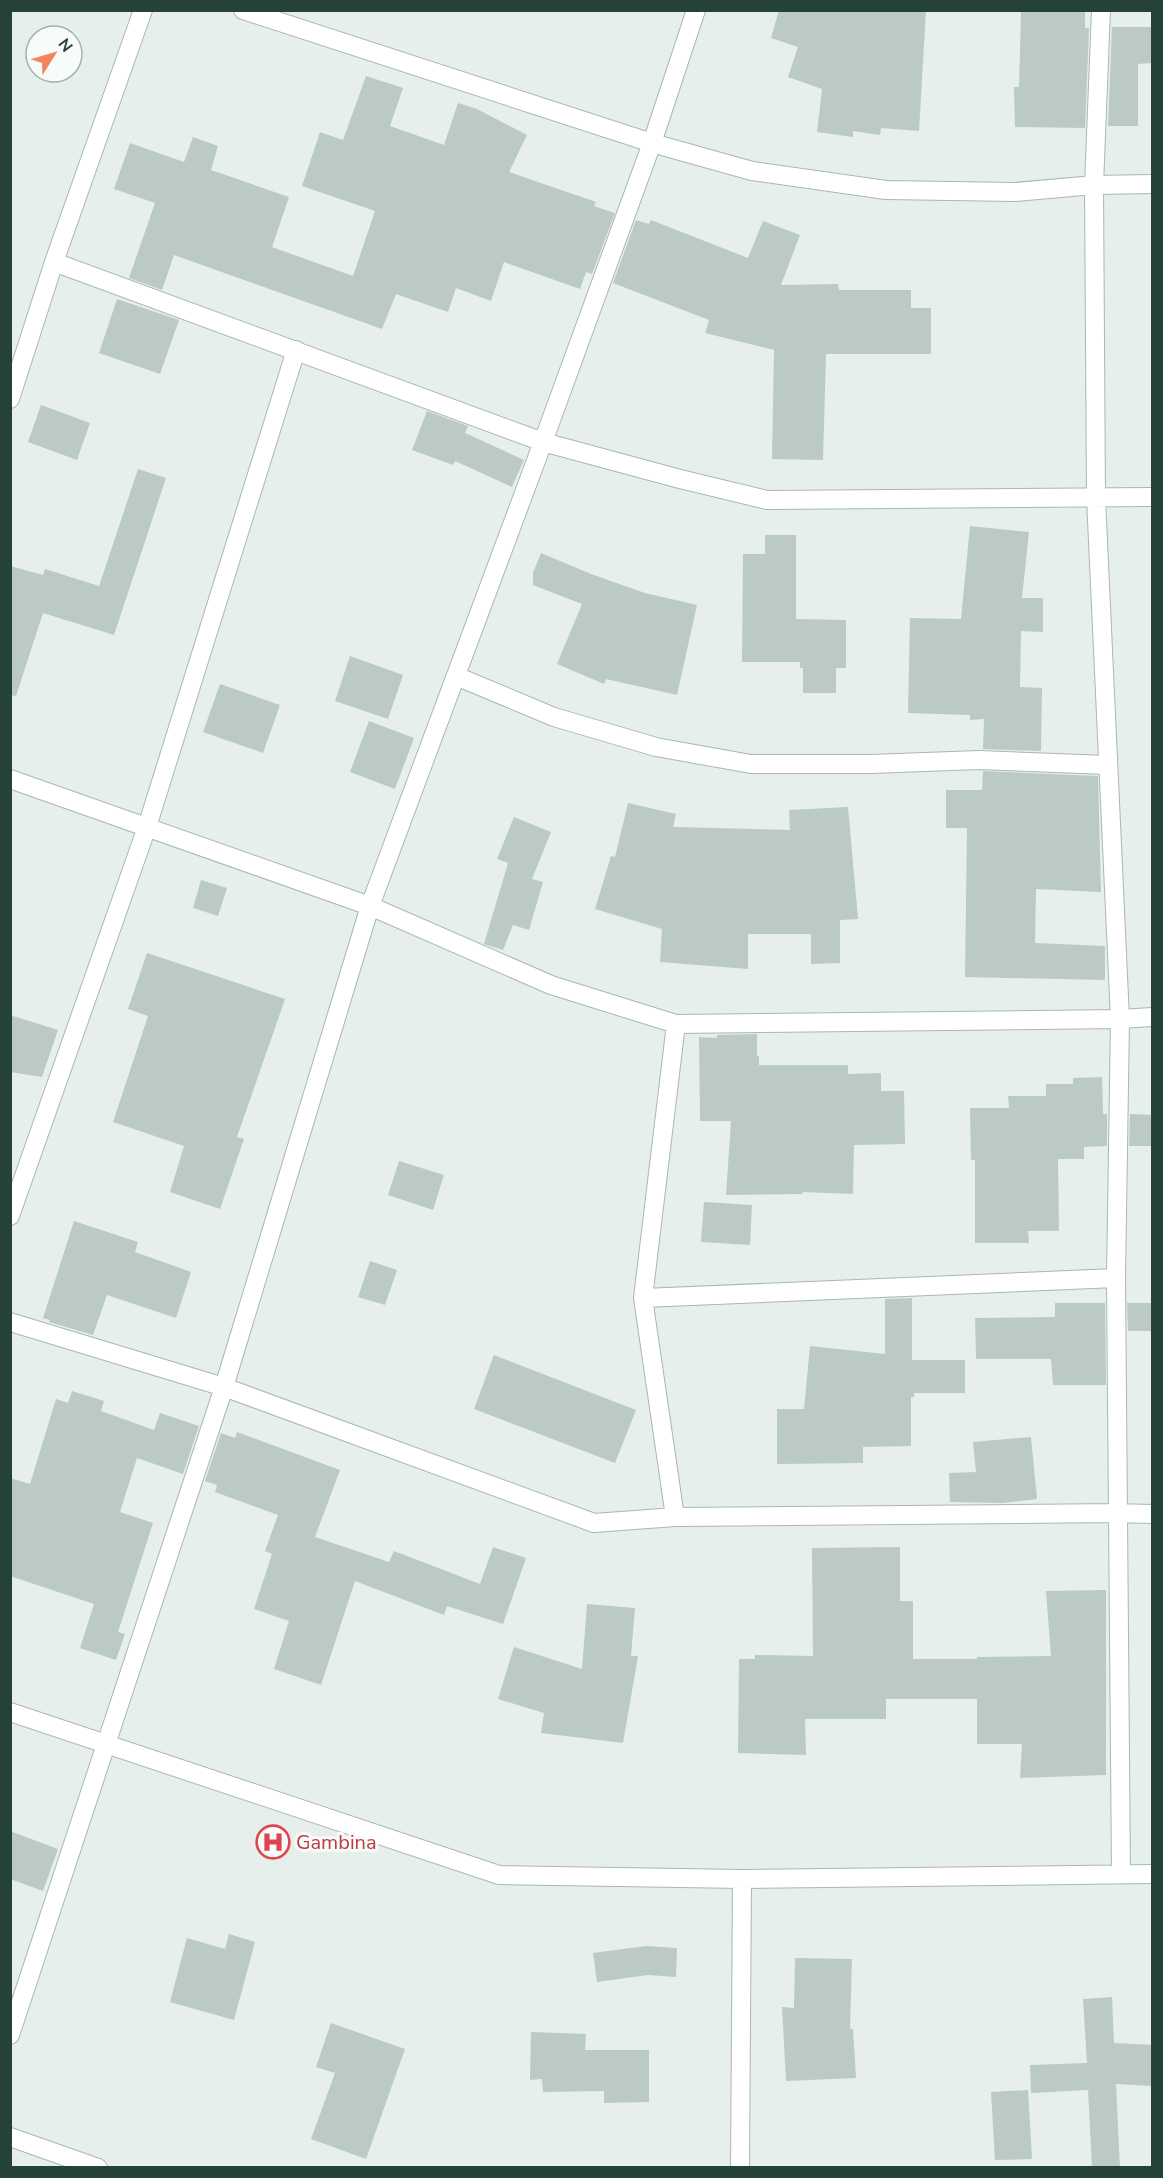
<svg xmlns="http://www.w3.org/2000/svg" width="1163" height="2178" viewBox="0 0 1163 2178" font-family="'Nunito Sans',sans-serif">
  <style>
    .building { fill: #bbcac4 }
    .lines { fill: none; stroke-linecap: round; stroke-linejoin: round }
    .minor-casing { stroke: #a8b8b2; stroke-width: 20 }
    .minor { stroke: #fff; stroke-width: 18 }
    .labels { text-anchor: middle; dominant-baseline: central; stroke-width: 6; stroke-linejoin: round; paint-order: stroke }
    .health-label { font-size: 20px; fill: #be3a42; stroke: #f7fbf9; text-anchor: start }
  </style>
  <rect width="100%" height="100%" fill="#e6efeb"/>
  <path class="building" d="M 779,10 L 926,10 L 919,131 L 881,128 L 880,135 L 853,131 L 853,137 L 817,132 L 822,89 L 788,77 L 798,47 L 771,38 Z
    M 1044,10 L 1085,10 L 1085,28 L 1089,28 L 1085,128 L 1015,127 L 1014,87 L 1019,87 L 1021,12 L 1043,12 Z
    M 1112,27 L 1152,27 L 1152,63 L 1138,64 L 1138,126 L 1108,126 Z
    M 366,76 L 403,88 L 390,126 L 444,145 L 458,103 L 477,109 L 527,135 L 509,172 L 596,202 L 594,206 L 615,213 L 592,274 L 586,272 L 580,289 L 504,262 L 491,301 L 456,288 L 448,312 L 396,294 L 382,329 L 174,255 L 162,290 L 129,278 L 155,203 L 114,189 L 130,143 L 184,162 L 193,137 L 218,146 L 211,170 L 289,197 L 272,247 L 353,276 L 375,211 L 302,186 L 320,132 L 343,140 Z
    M 636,220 L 649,224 L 651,220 L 748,258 L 763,221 L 800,235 L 781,285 L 838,284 L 839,290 L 911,290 L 911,308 L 931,308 L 931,354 L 826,354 L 823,460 L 772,459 L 774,350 L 705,333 L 709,320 L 613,283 Z
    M 117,299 L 179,320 L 160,374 L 99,353 Z
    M 41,405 L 90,423 L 77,460 L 28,442 Z
    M 427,411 L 468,426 L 465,433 L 524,460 L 512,487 L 455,461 L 453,465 L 412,450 Z
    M 138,469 L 166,478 L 114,635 L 43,613 L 16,696 L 10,695 L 10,566 L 43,575 L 45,569 L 99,586 Z
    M 970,526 L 1029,532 L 1022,598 L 1043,598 L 1043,632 L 1021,631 L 1020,687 L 1042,688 L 1041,751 L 983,749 L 984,719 L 970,720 L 970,715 L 908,713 L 910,618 L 961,619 Z
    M 765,535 L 796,535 L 796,619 L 846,620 L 846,668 L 836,668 L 836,693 L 803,693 L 803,668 L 800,668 L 800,662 L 742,662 L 743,554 L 765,554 Z
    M 541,553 L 591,574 L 645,593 L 697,605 L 677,695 L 606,679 L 604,684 L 557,664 L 582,604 L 533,585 L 533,573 Z
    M 350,656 L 403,675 L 388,719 L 335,701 Z
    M 220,684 L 280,705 L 263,753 L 203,732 Z
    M 369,721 L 414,738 L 395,789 L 350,772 Z
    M 983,771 L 1098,776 L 1101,892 L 1036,889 L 1035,943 L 1105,946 L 1105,980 L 965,977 L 967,828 L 946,828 L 946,790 L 982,790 Z
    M 628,803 L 676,814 L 673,827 L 790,830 L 789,810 L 848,807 L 858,919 L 840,920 L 840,963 L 811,964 L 811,934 L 748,934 L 748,969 L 660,962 L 662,929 L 595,909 L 611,856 L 615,857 Z
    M 514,817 L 551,832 L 532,879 L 543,882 L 529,930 L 513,925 L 503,950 L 484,944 L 508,863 L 497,859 Z
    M 201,880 L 227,888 L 218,916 L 193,908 Z
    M 147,953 L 285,999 L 237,1137 L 244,1139 L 220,1209 L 170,1192 L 184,1146 L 113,1122 L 148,1016 L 128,1009 Z
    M 10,1015 L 58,1030 L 42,1077 L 10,1072 Z
    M 757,1034 L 757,1056 L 759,1056 L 759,1065 L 848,1065 L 848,1074 L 881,1073 L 881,1091 L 904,1091 L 905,1144 L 854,1145 L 853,1194 L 802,1192 L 803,1194 L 726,1195 L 731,1121 L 700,1121 L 699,1037 L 717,1038 L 717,1035 Z
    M 1102,1077 L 1103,1114 L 1107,1114 L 1107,1146 L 1084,1147 L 1084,1159 L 1058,1159 L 1059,1231 L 1028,1231 L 1029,1243 L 975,1243 L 975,1160 L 971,1160 L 970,1108 L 1009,1108 L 1008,1096 L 1046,1096 L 1046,1084 L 1073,1084 L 1073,1078 Z
    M 1130,1114 L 1152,1115 L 1152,1146 L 1129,1146 Z
    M 399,1161 L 444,1175 L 433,1210 L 388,1195 Z
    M 704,1202 L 752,1205 L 750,1245 L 701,1242 Z
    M 74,1221 L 138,1242 L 135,1252 L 191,1272 L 176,1318 L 107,1295 L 93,1335 L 49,1322 L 50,1320 L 43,1318 Z
    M 370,1261 L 397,1270 L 385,1305 L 358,1297 Z
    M 912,1298 L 912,1360 L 965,1360 L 965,1393 L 914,1393 L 914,1397 L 911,1397 L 911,1446 L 863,1447 L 863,1463 L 777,1464 L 777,1409 L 804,1409 L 810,1346 L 885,1354 L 885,1299 Z
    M 1055,1303 L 1105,1303 L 1106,1385 L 1053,1385 L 1051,1359 L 976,1359 L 975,1318 L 1055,1317 Z
    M 1127,1303 L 1152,1303 L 1152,1331 L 1128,1331 Z
    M 494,1355 L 636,1410 L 615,1463 L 474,1409 Z
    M 72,1391 L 104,1401 L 101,1411 L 154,1430 L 160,1413 L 199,1426 L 183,1474 L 137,1458 L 120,1512 L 153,1523 L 118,1632 L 125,1634 L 116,1660 L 80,1648 L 94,1604 L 10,1576 L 10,1478 L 30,1484 L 56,1399 L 68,1403 Z
    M 237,1432 L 340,1470 L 315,1537 L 389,1562 L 394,1551 L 480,1584 L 493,1547 L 526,1558 L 503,1624 L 447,1606 L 444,1615 L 355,1581 L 321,1685 L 274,1669 L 289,1621 L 254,1609 L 272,1554 L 265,1551 L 278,1515 L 215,1492 L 217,1485 L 205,1481 L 221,1433 L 235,1438 Z
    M 1031,1437 L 1037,1499 L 1002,1503 L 950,1502 L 949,1473 L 976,1472 L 973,1442 Z
    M 900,1547 L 900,1601 L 913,1601 L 913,1659 L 977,1659 L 977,1657 L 1051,1656 L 1046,1591 L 1106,1590 L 1106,1775 L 1020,1778 L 1022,1744 L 977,1744 L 977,1699 L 886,1699 L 886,1719 L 805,1719 L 806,1755 L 738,1753 L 739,1659 L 755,1659 L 755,1655 L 813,1656 L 812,1548 Z
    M 587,1604 L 635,1608 L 631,1656 L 638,1656 L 623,1743 L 541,1733 L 544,1713 L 498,1699 L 514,1647 L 582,1669 Z
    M 10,1831 L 58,1849 L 43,1891 L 10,1879 Z
    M 229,1934 L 255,1942 L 234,2020 L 170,2002 L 187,1938 L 225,1949 Z
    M 646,1946 L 677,1948 L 676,1977 L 648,1975 L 597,1982 L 593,1953 Z
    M 795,1958 L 852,1959 L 850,2029 L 853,2029 L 856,2078 L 786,2081 L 782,2007 L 794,2008 Z
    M 1112,1997 L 1114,2043 L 1152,2045 L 1152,2086 L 1116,2084 L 1120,2168 L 1092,2168 L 1088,2090 L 1031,2093 L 1030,2065 L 1087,2063 L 1083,1999 Z
    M 331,2023 L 405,2049 L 366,2159 L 311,2139 L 335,2073 L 316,2067 Z
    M 531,2032 L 586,2034 L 585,2050 L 649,2050 L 649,2102 L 604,2103 L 604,2091 L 543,2092 L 542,2079 L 530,2080 Z
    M 1028,2090 L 1032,2159 L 995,2160 L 991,2092 Z"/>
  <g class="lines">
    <g class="minor-casing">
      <path id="minor" d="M 243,10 L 652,143 L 752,171 L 886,190 L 1015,192 L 1094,185 L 1152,184
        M 1101,10 L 1094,185 L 1096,498 L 1120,1019 L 1116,1278 L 1121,1874
        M 54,262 L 543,442 L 680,479 L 767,500 L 1152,497
        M 10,399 L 54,262 L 143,10
        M 456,676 L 554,717 L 656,747 L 751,764 L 871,764 L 979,760 L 1108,765
        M 10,779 L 370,906 L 551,985 L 676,1024 L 1120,1019 L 1152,1017
        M 10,1216 L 147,827 L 296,350
        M 643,1298 L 1116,1278
        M 10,1322 L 224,1387 L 594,1523 L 675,1517 L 1117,1513 L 1152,1514
        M 675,1517 L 643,1298 L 676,1024
        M 10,1712 L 499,1875 L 742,1879 L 1152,1874
        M 10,2035 L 224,1387 L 370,906 L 543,442 L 652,143 L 696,10
        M 10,2137 L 98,2168
        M 740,2168 L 742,1879"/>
    </g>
    <use href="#minor" class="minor"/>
  </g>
  <defs>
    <g id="hospital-ring" transform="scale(1.725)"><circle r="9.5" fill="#f7fbf9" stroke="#e0444e" stroke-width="1.5"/><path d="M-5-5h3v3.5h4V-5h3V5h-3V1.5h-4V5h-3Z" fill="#e0444e"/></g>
  </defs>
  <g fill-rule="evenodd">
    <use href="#hospital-ring" x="273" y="1842"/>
  </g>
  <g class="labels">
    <g class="health-label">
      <text x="296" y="1842">Gambina</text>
    </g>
  </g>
  <rect width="1163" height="2178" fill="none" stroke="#24423a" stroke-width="24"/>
  <g transform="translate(54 54) rotate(53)"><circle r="28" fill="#f7fbf9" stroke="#a3b1ad" stroke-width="1.5"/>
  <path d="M0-4.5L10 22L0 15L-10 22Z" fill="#f4845f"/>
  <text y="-9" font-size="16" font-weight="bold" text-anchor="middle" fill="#24423a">N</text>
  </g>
</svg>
